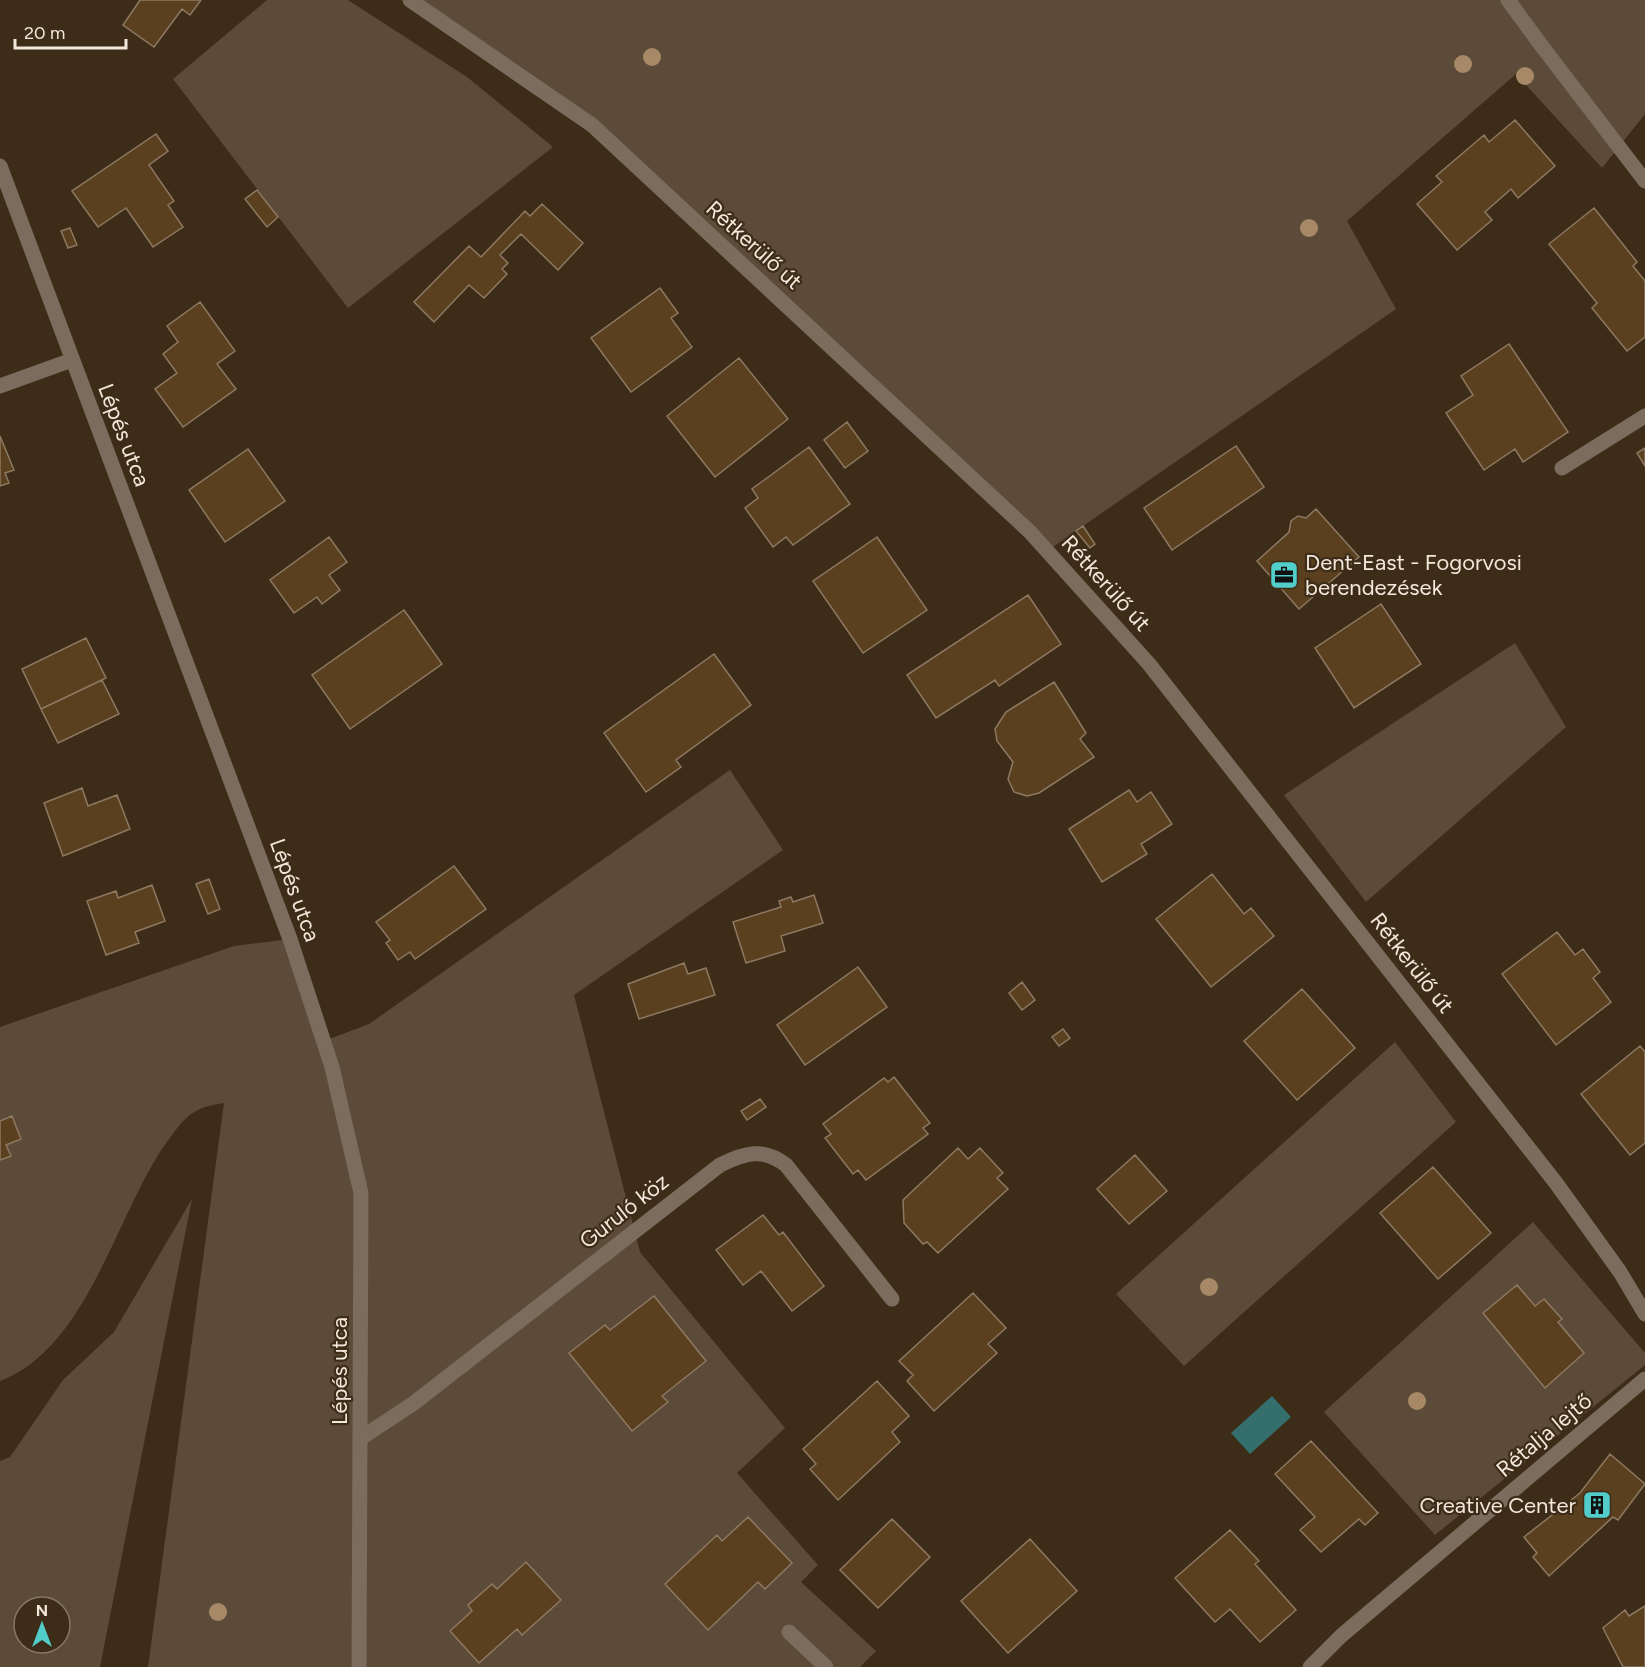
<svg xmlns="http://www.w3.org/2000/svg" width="1645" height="1667" viewBox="0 0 1645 1667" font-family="Figtree,sans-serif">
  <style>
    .green { fill: #5c4b38; fill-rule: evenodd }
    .water { fill: #356f6d }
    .building { fill: #5b401f; stroke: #8d7963; stroke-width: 1.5 }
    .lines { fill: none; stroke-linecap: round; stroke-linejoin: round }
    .lane { stroke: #7a6d5e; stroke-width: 15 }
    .street { stroke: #7a6d5e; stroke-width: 15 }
    .tree { fill: #a78968 }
    .labels { text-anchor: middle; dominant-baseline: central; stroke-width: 4.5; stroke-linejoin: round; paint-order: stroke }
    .street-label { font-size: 22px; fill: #f2e7db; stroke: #3d2c18 }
    .poi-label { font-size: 22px; fill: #f2e7db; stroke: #3d2c18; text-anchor: start }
  </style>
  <rect width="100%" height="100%" fill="#3d2c18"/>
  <path class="green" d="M 267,0 L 348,0 L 467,77 L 553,147 L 348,308 L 173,79 Z
    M 410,0 L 1645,0 L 1645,114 L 1602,168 L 1516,74 L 1347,221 L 1396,309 L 1047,551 L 592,125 Z
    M 1515,643 L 1566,727 L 1366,902 L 1284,795 Z
    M 730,770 L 783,850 L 574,995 L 640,1252 L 785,1428 L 737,1473 L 818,1565 L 801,1582 L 876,1651 L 860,1667 L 148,1667 L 224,1103 C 217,1104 206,1106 198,1110 C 184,1116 173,1134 164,1146 C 115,1218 87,1348 0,1381 L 0,1027 L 234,946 L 290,939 L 324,1041 L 369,1024 Z
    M 1395,1042 L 1456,1122 L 1184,1366 L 1116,1294 Z
    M 192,1199 L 100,1667 L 0,1667 L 0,1461 L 10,1457 L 63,1380 L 114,1332 ZM 24,1607 L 60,1607 L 60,1643 L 24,1643 Z
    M 1533,1222 L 1645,1353 L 1645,1365 L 1435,1535 L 1324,1412 Z"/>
  <path class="water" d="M 1272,1396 L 1291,1417 L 1250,1454 L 1231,1433 Z"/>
  <path class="building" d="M 140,0 L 201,0 L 190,15 L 182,9 L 154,47 L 123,25 Z
    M 1515,120 L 1555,166 L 1518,198 L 1511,189 L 1485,212 L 1492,220 L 1457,250 L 1417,204 L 1442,182 L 1436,176 L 1484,135 L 1489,142 Z
    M 156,134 L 168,151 L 149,165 L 174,201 L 168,205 L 183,227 L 153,247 L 126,208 L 98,227 L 72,191 Z
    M 257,190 L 278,217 L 267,227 L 245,199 Z
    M 542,204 L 583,243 L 558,270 L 521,234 L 500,255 L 508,263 L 502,269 L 507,274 L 484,298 L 469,285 L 434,322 L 414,302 L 469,246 L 481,257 L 525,211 L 530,216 Z
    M 1594,208 L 1637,262 L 1633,266 L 1645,281 L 1645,337 L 1627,351 L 1592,308 L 1597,303 L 1549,244 Z
    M 70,228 L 77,245 L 68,248 L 61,231 Z
    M 660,288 L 678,313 L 671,318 L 692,347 L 631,392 L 591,338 Z
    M 200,302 L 235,351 L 217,364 L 236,389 L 183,427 L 155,389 L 177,373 L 163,354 L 178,342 L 167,326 Z
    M 1509,344 L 1568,432 L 1523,462 L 1515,449 L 1484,470 L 1446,413 L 1473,395 L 1461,376 Z
    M 739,358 L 788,419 L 715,477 L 667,416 Z
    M 847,422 L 868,451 L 845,468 L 824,440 Z
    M 0,436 L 14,470 L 5,473 L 9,483 L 0,486 Z
    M 1236,446 L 1264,487 L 1172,550 L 1144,508 Z
    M 809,447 L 850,504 L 793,545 L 786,537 L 773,547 L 745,508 L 758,498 L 752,489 Z
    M 1645,448 L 1645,466 L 1637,453 Z
    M 248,449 L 285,501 L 225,542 L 189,490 Z
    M 1316,509 L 1359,557 L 1299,609 L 1257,561 L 1289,532 L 1291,521 L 1298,516 L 1306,518 Z
    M 1083,526 L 1095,544 L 1090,548 L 1076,531 Z
    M 329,537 L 347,562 L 329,575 L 340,590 L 322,604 L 317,597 L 294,613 L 270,580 Z
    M 877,537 L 927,610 L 863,653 L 813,581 Z
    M 1028,595 L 1061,644 L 999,686 L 995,680 L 936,718 L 907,675 Z
    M 1381,604 L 1421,664 L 1354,708 L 1315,648 Z
    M 404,610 L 442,664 L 350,729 L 312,675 Z
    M 86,638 L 106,678 L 41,709 L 22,669 Z
    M 714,654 L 751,705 L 676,760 L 681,767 L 646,792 L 604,733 Z
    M 102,680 L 119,714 L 58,743 L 41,709 Z
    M 1054,682 L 1086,733 L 1080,739 L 1094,757 L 1039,793 L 1027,796 L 1014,792 L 1008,779 L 1013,762 L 997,741 L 995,729 L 1006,712 Z
    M 82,788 L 88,806 L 117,795 L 130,829 L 63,856 L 44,803 Z
    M 1129,790 L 1137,802 L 1151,792 L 1172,824 L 1141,844 L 1147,854 L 1102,882 L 1069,829 Z
    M 454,866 L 486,909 L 415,959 L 410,952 L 398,960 L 386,943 L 390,940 L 376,922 Z
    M 1212,874 L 1244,914 L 1251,908 L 1274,936 L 1211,987 L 1156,919 Z
    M 209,879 L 220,909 L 208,914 L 196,884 Z
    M 152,885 L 165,921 L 135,932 L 139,943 L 106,955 L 87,901 L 116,891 L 118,898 Z
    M 814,895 L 823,923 L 781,936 L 785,951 L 746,963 L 733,922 L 781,907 L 779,901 L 791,897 L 793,902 Z
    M 1557,932 L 1575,955 L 1583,949 L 1600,972 L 1593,978 L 1611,1002 L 1556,1045 L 1502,974 Z
    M 684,963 L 688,974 L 706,968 L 715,995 L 639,1019 L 628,984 Z
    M 858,967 L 887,1007 L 805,1065 L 777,1025 Z
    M 1022,982 L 1035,1000 L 1022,1010 L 1009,993 Z
    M 1302,989 L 1355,1048 L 1297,1100 L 1244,1041 Z
    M 1063,1029 L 1070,1038 L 1059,1046 L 1052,1037 Z
    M 1640,1046 L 1645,1052 L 1645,1143 L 1630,1155 L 1581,1094 Z
    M 894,1077 L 930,1123 L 923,1128 L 928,1134 L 866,1180 L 858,1170 L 853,1174 L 825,1138 L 831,1134 L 823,1124 L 884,1078 L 888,1082 Z
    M 760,1099 L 766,1107 L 747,1120 L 741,1111 Z
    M 12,1116 L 21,1139 L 6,1145 L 11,1156 L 0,1160 L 0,1121 Z
    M 958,1148 L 968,1159 L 980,1148 L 1003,1173 L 997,1178 L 1008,1189 L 938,1253 L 927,1242 L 923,1244 L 904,1223 L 903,1200 Z
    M 1135,1155 L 1167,1191 L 1129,1224 L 1097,1189 Z
    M 1433,1167 L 1491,1233 L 1438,1279 L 1380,1213 Z
    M 763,1215 L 779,1235 L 783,1232 L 824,1286 L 792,1311 L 761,1271 L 743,1285 L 716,1250 Z
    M 1517,1285 L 1535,1306 L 1544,1299 L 1562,1319 L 1558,1322 L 1584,1353 L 1545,1388 L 1483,1313 Z
    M 973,1293 L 1006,1328 L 988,1344 L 997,1353 L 934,1411 L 907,1381 L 913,1375 L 899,1361 Z
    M 654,1296 L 706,1361 L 662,1396 L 668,1402 L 632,1431 L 569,1353 L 605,1325 L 610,1330 Z
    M 877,1381 L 909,1416 L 892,1432 L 900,1442 L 838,1500 L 810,1469 L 816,1464 L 803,1449 Z
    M 1311,1441 L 1378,1513 L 1365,1525 L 1359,1519 L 1321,1552 L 1300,1530 L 1315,1517 L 1275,1474 Z
    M 1610,1454 L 1645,1484 L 1618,1520 L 1613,1517 L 1549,1576 L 1533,1557 L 1537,1553 L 1524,1537 L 1580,1493 Z
    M 748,1517 L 792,1563 L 765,1589 L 758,1582 L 708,1630 L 665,1584 L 717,1535 L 722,1541 Z
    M 892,1519 L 930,1557 L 878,1608 L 840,1570 Z
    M 1230,1530 L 1259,1561 L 1255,1564 L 1296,1610 L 1260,1642 L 1230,1609 L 1215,1622 L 1175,1578 Z
    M 1030,1539 L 1077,1591 L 1008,1653 L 961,1601 Z
    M 526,1562 L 561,1600 L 522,1635 L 517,1629 L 479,1663 L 450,1631 L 472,1611 L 468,1605 L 492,1584 L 497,1589 Z
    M 1645,1606 L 1645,1667 L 1623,1667 L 1603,1628 L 1625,1610 L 1629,1616 Z"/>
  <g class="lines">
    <path class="lane" d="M 1508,0 L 1541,45
      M 1562,468 L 1645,416"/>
    <path class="street" d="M 410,0 L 592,125 L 1030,532 L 1149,664 L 1556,1183 L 1620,1272 L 1645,1314
      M 1541,45 L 1645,181
      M 0,166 L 290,939 L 332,1067 L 361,1193 L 359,1667
      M 0,386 L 72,360
      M 361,1438 L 414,1403 L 720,1165 C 744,1153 763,1147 786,1165 L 892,1299
      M 789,1632 L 826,1667
      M 1310,1667 L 1341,1636 L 1645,1379"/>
  </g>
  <g class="tree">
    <circle cx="652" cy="57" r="9"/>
    <circle cx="1463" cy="64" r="9"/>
    <circle cx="1525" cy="76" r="9"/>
    <circle cx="1309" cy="228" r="9"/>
    <circle cx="1209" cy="1287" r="9"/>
    <circle cx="1417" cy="1401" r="9"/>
    <circle cx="218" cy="1612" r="9"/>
  </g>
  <defs>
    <g id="office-square" transform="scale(1.5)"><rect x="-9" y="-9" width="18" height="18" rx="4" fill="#53cdca" stroke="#3d2c18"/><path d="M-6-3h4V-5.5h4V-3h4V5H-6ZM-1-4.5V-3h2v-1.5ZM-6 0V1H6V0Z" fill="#111"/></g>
    <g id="building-square" transform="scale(1.5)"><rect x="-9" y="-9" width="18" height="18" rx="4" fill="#53cdca" stroke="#3d2c18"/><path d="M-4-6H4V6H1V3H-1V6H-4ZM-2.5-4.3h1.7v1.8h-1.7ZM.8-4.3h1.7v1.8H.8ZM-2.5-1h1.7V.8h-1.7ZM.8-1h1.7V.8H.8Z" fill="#111"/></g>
  </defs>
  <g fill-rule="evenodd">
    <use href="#office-square" x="1284" y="575"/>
    <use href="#building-square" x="1597" y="1505"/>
  </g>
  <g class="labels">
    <g class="street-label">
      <text transform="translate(754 245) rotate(42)">Rétkerülő út</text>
      <text transform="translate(124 435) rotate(69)">Lépés utca</text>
      <text transform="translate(1106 583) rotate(48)">Rétkerülő út</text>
      <text transform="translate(295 890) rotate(70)">Lépés utca</text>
      <text transform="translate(1412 963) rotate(52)">Rétkerülő út</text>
      <text transform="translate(624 1211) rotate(-38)">Guruló köz</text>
      <text transform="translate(339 1371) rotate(-90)">Lépés utca</text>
      <text transform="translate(1544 1435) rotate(-40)">Rétalja lejtő</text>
    </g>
    <g class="poi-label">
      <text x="1305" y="562">Dent-East - Fogorvosi<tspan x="1305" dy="25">berendezések</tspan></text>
      <text x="1576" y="1505" text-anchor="end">Creative Center</text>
    </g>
  </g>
  <g transform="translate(42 1625)"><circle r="28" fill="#3d2c18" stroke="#857766" stroke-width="1.5"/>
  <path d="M0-4.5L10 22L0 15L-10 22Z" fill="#53cdca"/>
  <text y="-9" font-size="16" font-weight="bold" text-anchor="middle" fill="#f2e7db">N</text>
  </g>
  <path d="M15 39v9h111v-9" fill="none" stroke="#f2e7db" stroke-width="3"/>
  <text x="24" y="39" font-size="18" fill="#f2e7db" stroke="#3d2c18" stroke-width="4.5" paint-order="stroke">20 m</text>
</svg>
